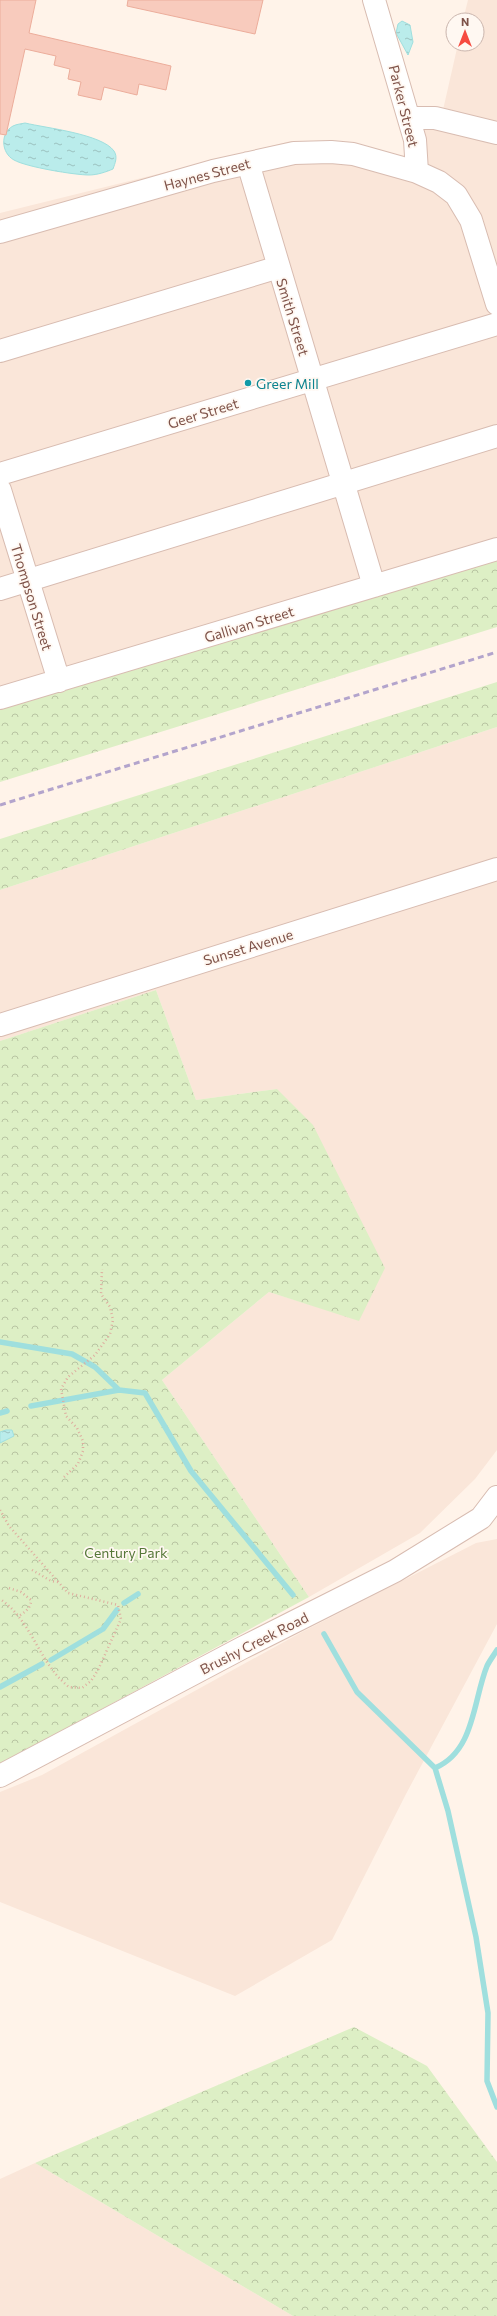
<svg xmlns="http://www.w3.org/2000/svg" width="497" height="2316" viewBox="0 0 497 2316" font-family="Commissioner,sans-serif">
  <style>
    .residential { fill: #fae6d9 }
    .forest { fill: url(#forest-crowns) }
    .water { fill: url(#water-ripples); stroke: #9fdfde }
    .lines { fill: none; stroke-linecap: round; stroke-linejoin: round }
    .stream { stroke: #9fdfde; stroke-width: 5.5 }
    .building { fill: #f8cbbd; stroke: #ecad9b }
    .minor-casing { stroke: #d8bcb1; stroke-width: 24 }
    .path { stroke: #dead9f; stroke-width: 2.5; stroke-dasharray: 1 3; stroke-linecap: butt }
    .minor { stroke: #fff; stroke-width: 22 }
    .rail { stroke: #b3a4cc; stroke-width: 3; stroke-dasharray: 6 4; stroke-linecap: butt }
    .culture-dot { fill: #0f9aa8; stroke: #fff8f2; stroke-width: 1.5 }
    .labels { text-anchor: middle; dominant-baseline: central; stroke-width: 3.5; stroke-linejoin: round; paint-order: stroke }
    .street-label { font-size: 14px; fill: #7e5248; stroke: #fff8f2 }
    .culture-label { font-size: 14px; fill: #0d838f; stroke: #fff8f2; text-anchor: start }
    .park-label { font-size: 14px; fill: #567839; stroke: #fff8f2 }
  </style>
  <defs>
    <pattern id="forest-crowns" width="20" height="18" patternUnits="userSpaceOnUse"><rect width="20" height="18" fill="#ddefc5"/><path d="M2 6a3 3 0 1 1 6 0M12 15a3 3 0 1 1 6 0" fill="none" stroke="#b8c4a2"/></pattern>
    <pattern id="water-ripples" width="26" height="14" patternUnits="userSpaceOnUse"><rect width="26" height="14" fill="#baeceb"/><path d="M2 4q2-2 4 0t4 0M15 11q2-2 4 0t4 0" fill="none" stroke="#9cc2c0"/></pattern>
  </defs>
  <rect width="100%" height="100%" fill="#fff3e9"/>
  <path class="residential" d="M 468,0 L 497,0 L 497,554 L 0,699 L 0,213 L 291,141 L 406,156 L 413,107 L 443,110 L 458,44 L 477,44 L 477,20 L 463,20 Z
    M 497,727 L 497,1450 L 475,1479 L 420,1533 L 309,1597 L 162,1380 L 269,1292 L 359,1320 L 277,1089 L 196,1100 L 156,990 L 0,1041 L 0,890 Z
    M 497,1539 L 497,1624 L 406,1794 L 332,1940 L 235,1996 L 0,1902 L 0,1792 L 42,1775 L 302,1632 L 476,1543 Z
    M 35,2163 L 293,2316 L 0,2316 L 0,2179 Z"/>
  <path class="forest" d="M 497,554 L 497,627 L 0,782 L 0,699 Z
    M 497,682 L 497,727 L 0,890 L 0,839 Z
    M 156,990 L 196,1100 L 277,1089 L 313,1125 L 385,1268 L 359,1321 L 269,1292 L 162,1380 L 309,1597 L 0,1764 L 0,1041 Z
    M 354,2027 L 427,2066 L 497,2162 L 497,2316 L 293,2316 L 35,2163 Z"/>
  <path class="water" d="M 402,21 L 410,25 L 413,42 L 408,55 L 396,33 L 398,24 Z
    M 25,123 C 46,128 102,134 114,151 C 118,157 115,163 113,169 C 106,172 97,175 89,175 C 75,175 26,167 14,160 C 1,153 0,133 13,126 C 17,124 21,124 25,123 Z
    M 6,1430 L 12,1430 L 14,1436 L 0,1443 L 0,1432 Z"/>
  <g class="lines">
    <path class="stream" d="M 0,1342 L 72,1354 L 95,1367 L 119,1390 L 145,1393 L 191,1471 L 293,1595
      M 31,1406 L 119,1390
      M 0,1413 L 7,1411
      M 124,1603 L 138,1594
      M 324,1634 L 357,1692 L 435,1768 L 448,1811 L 476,1937 L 488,2013 L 487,2081 L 497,2107
      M 51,1660 L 103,1629 L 117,1610
      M 0,1687 L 42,1664
      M 435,1768 C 475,1751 473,1700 487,1666 C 490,1660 494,1655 497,1650"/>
  </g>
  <path class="building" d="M 0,0 L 36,0 L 29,33 L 171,66 L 166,90 L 139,84 L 137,95 L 104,87 L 101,100 L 78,95 L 81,82 L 68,79 L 70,69 L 54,65 L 56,56 L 25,49 L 6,135 L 0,134 Z
    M 128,0 L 263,0 L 255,34 L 127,6 Z"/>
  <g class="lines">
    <g class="minor-casing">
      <path id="minor" d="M 374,0 L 415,140 L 417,172
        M 409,118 L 435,118 L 497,133
        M 248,163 L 374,586
        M 0,232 L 213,171 L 294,153 L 331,152 L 353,154 L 417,172 L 439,182 L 456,195 L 471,220 L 497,304
        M 0,351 L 279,267
        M 0,474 L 497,324
        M 0,490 L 59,681
        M 0,589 L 497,436
        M 0,698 L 497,549
        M 0,1025 L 497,869
        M 0,1776 L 242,1648 L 395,1571 L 481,1518 L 497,1497"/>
    </g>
    <path class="path" d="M 64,1477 L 78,1464 L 83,1451 L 83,1441 L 77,1428 L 66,1416 L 61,1389 L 68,1377 L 95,1355 L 110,1334 L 113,1320 L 110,1307 L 101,1294 L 102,1269
      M 0,1510 L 9,1526 L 68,1593 L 118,1605 L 121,1619 L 98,1670 L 91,1681 L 82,1688 L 69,1687 C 39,1664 32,1620 0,1599
      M 32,1570 L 51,1581 L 58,1582
      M 9,1588 L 21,1592 L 31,1600 C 31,1608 25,1612 19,1616"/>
    <use href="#minor" class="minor"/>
    <path class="rail" d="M 0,805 L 497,652"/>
  </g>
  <circle class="culture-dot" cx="248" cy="383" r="4"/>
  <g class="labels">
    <g class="street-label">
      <text transform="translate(404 106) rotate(76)">Parker Street</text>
      <text transform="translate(207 174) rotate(-15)">Haynes Street</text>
      <text transform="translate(293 317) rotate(73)">Smith Street</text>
      <text transform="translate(203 413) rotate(-17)">Geer Street</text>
      <text transform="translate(32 597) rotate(73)">Thompson Street</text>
      <text transform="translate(249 624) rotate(-17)">Gallivan Street</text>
      <text transform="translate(248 947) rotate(-17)">Sunset Avenue</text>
      <text transform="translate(254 1643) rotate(-27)">Brushy Creek Road</text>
    </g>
    <g class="culture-label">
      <text x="256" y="383">Greer Mill</text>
    </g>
    <g class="park-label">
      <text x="126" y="1552">Century Park</text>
    </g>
  </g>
  <g transform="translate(465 32)"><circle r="19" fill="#fff8f2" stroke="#cbb6ae"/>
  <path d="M0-3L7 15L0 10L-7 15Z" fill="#f64b41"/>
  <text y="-6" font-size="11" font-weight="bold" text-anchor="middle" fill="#7e5248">N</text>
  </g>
</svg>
